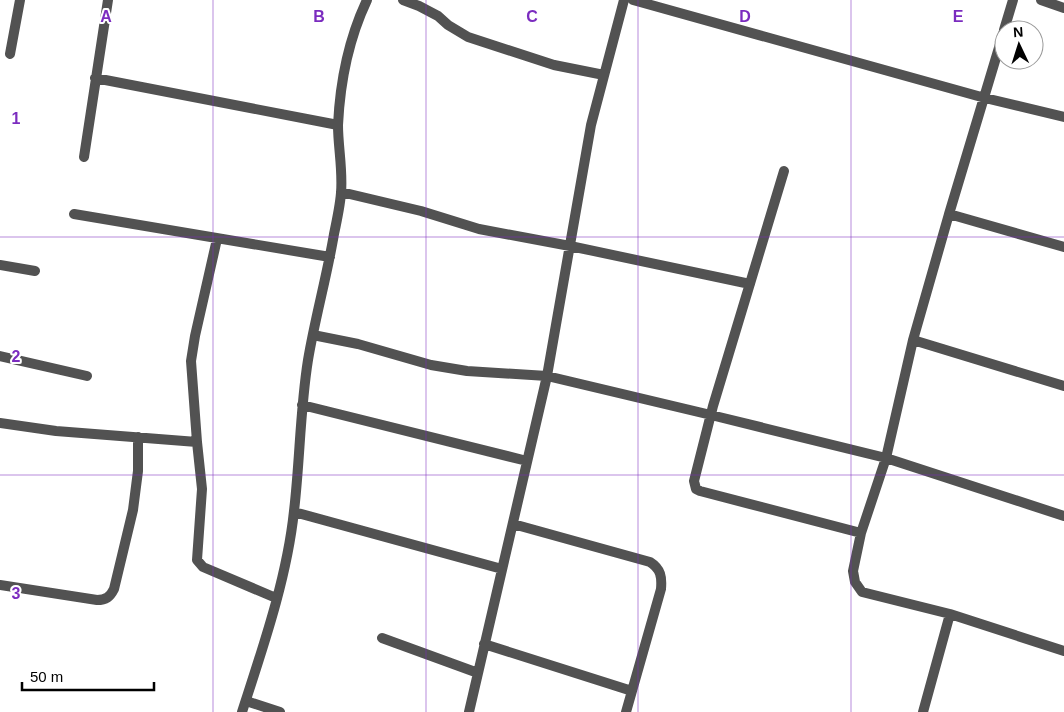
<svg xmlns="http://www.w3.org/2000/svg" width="1064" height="712" viewBox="0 0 1064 712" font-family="Arial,sans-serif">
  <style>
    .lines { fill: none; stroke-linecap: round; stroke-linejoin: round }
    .minor { stroke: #525252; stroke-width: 10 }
    .grid { fill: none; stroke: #7b2cbf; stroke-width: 1; stroke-opacity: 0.55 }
    .grid-label { font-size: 16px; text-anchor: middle; font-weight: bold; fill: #7b2cbf; stroke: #fff; stroke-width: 4; stroke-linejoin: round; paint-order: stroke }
  </style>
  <rect width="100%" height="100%" fill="#fff"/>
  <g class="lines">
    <path class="minor" d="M 403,0 L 419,6 L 438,16 L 448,25 L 468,37 L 554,65 L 604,75
      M 633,0 L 985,98 L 1064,117
      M 1041,0 L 1064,8
      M 1004,30 L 1013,0
      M 1004,31 L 949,214 L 1064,247
      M 10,54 L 20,0
      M 95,78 L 338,125
      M 84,157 L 108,0
      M 784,171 L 713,406 L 694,481 L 696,489 L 700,491 L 861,533
      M 341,192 L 421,211 L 479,229 L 570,246 L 750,284
      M 74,214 L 330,257
      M 949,214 L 913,340 L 886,458 L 861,533 L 853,571 L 855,582 L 862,592 L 950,614 L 1064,651
      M 217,239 L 195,336 L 191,361 L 197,442 L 202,489 L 197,560 L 203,567 L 276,598
      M 0,265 L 35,271
      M 313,335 L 358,344 L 431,365 L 467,371 L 547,376 L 711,415 L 886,458 L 1064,516
      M 913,340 L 1064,386
      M 0,356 L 87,376
      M 302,405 L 527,461
      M 0,423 L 56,431 L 197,442
      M 294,512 L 502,569
      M 513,524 L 650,562 C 661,569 662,577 661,589 L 626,712
      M 0,585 L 97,600 C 106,600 110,597 114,589 L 133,510 L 138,471 L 138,437
      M 382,638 L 478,673
      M 484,644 L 632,691
      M 246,701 L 280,712
      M 242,712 C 263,647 287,578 294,511 C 300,460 300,410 308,360 C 315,318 327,276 334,234 C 337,220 340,206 341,193 C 343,170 338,147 338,125 C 340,83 349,38 367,0
      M 469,712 L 547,376 L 591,125 L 624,0
      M 923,712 L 950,614"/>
  </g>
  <path class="grid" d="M 213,0 L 213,712M 426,0 L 426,712M 638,0 L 638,712M 851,0 L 851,712M 0,237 L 1064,237M 0,475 L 1064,475"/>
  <g class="grid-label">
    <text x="106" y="22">A</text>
    <text x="319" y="22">B</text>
    <text x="532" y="22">C</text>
    <text x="745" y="22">D</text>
    <text x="958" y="22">E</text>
    <text x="16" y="124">1</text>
    <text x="16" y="362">2</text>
    <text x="16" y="599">3</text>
  </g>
  <g transform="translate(1019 45) rotate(356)"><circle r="24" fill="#ffffff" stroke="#999999"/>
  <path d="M0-4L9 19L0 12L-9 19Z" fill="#000000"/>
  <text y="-8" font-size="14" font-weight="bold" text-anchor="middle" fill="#000000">N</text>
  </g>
  <path d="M22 682v8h132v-8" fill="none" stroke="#000000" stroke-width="2.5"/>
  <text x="30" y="682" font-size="15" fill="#000000" stroke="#ffffff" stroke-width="4" paint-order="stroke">50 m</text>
</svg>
